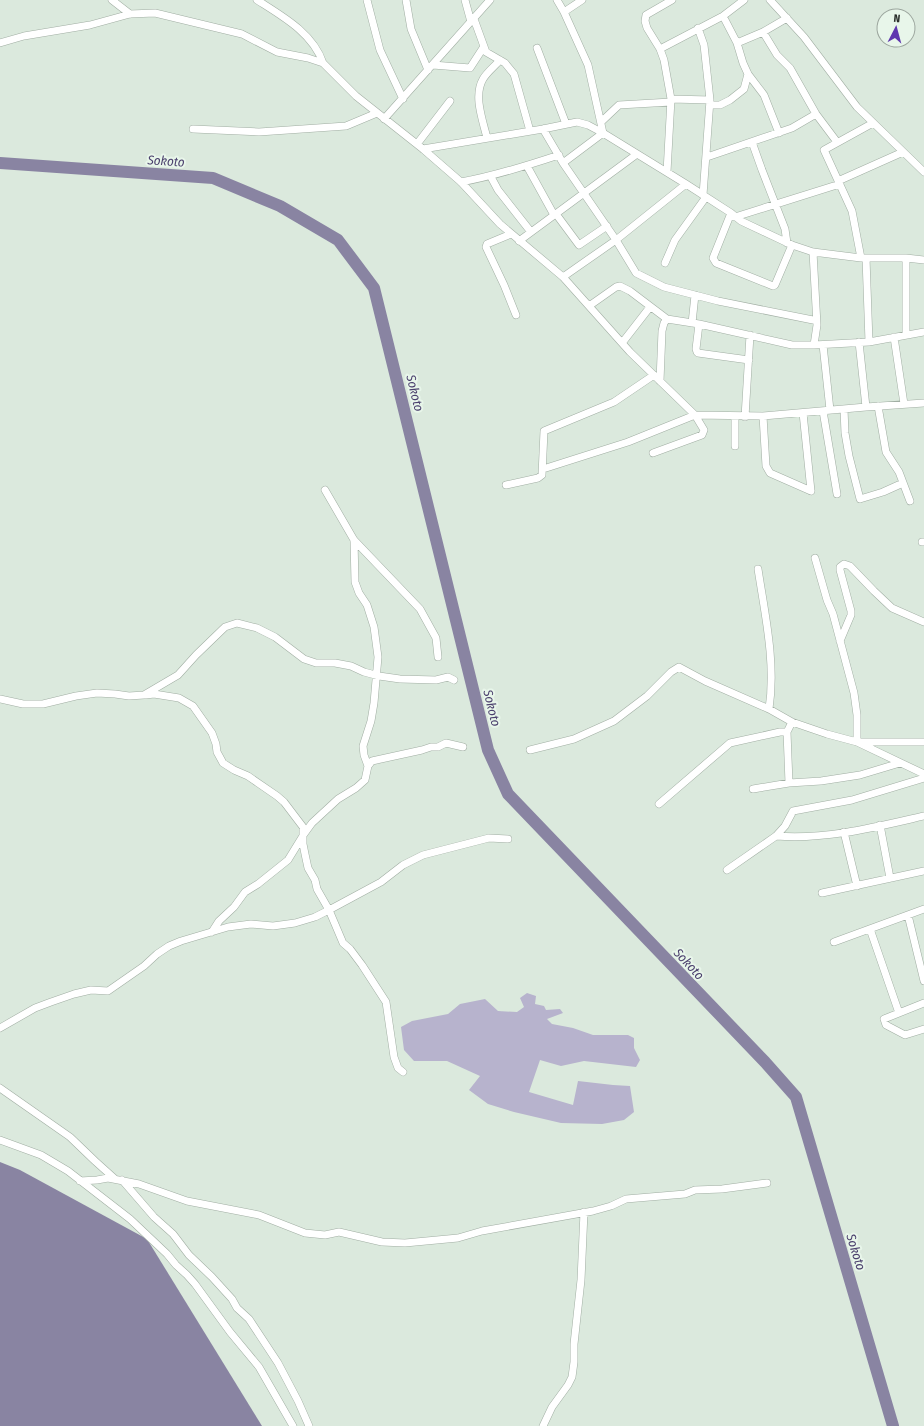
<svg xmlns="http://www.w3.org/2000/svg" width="924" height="1426" viewBox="0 0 924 1426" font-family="'Fira Sans Condensed',sans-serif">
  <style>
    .green { fill: #b7b3cd }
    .water { fill: #8984a2 }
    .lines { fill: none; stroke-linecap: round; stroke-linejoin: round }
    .river { stroke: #8984a2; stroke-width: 12 }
    .minor-casing { stroke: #a1aea3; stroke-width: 8 }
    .minor { stroke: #fff; stroke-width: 7 }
    .labels { text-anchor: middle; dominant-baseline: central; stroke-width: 4; stroke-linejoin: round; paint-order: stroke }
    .water-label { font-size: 13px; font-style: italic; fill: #4b406d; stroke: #e8f6ea }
  </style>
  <rect width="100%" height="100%" fill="#dbe9dd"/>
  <path class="green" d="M 527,993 L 536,996 L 535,1004 L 544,1006 L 546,1010 L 560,1009 L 563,1013 L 547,1019 L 552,1024 L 573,1028 L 593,1035 L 628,1035 L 634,1038 L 634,1048 L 640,1060 L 636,1067 L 584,1061 L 561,1066 L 540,1060 L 529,1092 L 573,1105 L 578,1081 L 613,1085 L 630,1086 L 634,1112 L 624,1120 L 602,1124 L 561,1123 L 514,1112 L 488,1104 L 469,1090 L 480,1076 L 447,1061 L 414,1061 L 404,1050 L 401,1027 L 412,1021 L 448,1014 L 460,1004 L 485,999 L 498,1011 L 517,1012 L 524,1007 L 520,998 Z"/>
  <path class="water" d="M 0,1162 L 20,1170 L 147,1239 L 262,1426 L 0,1426 Z"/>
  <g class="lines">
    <path class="river" d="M 0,163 L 213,178 L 280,206 L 338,240 L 374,288 L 488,750 L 508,794 L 765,1062 L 796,1097 L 893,1426"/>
    <g class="minor-casing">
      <path id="minor" d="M 112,0 L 130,14
        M 257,0 C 282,16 313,33 323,63
        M 367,0 L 380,50 L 403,99
        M 406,0 L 411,29 L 428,70
        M 465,0 L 471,22
        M 557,0 L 564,12 L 588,65 L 603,133
        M 770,0 L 804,37 L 857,107 L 924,172
        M 564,12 L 582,0
        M 723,16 L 737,43 L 743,63 L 748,74 L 764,95 L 779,133
        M 474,19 L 486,52 L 505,63 L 514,74 L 530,131
        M 698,28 L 704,45 L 710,100 L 703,195
        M 763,32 L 777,55 L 790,68 L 816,114 L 837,142
        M 0,43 L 24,36 L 90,25 L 130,14 L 155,13 L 242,34 L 277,52 L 308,58 L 323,63 L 356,96 L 423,149 L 461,182 L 500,224 L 563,277 L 630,352 L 695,415 L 704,430 L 702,435 L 653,453
        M 737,43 L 763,32 L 787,18
        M 537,48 L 566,124
        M 660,49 L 723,16 L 744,0
        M 433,65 L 470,68 L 483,48
        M 671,99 L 710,100
        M 710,105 L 720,105 L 730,100 L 744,89 L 748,74
        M 384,119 L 490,0
        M 601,122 L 619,105 L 671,102
        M 193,129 L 259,132 L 346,126 L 377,113
        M 543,129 L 563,163 L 616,240 L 636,273 L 664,287 L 718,301 L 813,320 L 816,321
        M 487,138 C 483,121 473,96 483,79 C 487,72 495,66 500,60
        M 752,142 L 762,170 L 785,229 L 787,243
        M 417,144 L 450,101
        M 423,149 L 543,129 L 577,122 L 588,125 L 603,133 L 686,184 L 731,213 L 741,221 L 792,245 L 813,252 L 861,258 L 906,258 L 924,260
        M 707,157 L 792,128 L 816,114
        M 563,163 L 603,133
        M 527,166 L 554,215
        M 667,172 L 671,99 L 664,60 L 660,49 L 647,28 L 645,21 L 646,15 L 672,0
        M 491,177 L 498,190 L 531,232
        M 838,181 L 903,152
        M 461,182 C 494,176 526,166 559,155
        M 731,213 L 713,258 L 716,263 L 773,286 L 775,285 L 792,245
        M 556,214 L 579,245 L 607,226
        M 735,217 L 840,184
        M 511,234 L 487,244 L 486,247 L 504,285 L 516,315
        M 519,241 L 637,154
        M 813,252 L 817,325 L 814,345
        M 861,258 L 852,211 L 824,150 L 873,123
        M 866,258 L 869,342
        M 906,258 L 906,335
        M 665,263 L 675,240 L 706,197
        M 563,277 L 616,240 L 686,184
        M 589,306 L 616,287 L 620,286 L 630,291 L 667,319 L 699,324 L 792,345 L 814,345 L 869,342 L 924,332
        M 692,323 L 695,295
        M 699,324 L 696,349 L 697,352 L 698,353 L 749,360
        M 894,337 L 904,404
        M 859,342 L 866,407
        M 622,343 L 650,307
        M 823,345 L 830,410
        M 660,381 L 662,331 L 664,323 L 667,319
        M 878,406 L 886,452 L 899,472 L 910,501
        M 844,409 L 845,433 L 849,456 L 860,499 L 883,492 L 903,483
        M 823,411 L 837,494
        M 803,413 L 811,491
        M 763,416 L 766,466 L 770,473 L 811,491
        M 745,417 L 750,335
        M 735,446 L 735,417
        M 543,469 L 628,442 L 695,415 L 763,416 L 866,407 L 924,403
        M 506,485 L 538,478 L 542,475 L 544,431 L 614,402 L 654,375
        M 325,490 L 354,540 L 420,609 L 436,638 L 438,657
        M 354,540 L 355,582 L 359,593 L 367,605 L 374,627 L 378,657 L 374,703 L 371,721 L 363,746 L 364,755 L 368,766
        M 922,542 L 924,542
        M 815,558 L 827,600 L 833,614 L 854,693 L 857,715 L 857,742
        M 758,569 C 765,615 776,663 769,709
        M 840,641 L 851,615 L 851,611 L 840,570 L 840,567 L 844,564 L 850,566 L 874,591 L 892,608 L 924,622
        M 146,695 L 154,694 L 179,698 L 193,706 L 212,733 L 216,744 L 217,752 L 223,763 L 234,770 L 248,776 L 277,796 L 284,802 L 303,827 L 303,844 L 305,854 L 308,868 L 315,880 L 317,889 L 329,910 L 343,943 L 350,949 L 362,965 L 386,1002 L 394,1057 L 398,1068 L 403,1072
        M 0,699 L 23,704 L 43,704 L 76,696 L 97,693 L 115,694 L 129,696 L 144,695 L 178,675 L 196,655 L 225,627 L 237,623 L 257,628 L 275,637 L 304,659 L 316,663 L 335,663 L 351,666 L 364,672 L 379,676 L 400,679 L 436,680 L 448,677 L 454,680
        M 859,742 L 924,742
        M 530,750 L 574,739 L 614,721 L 647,696 L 671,672 L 679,667 L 705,681 L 769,709 L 792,722 L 827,734 L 857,742 L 924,774
        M 789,783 L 787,732 L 792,722
        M 753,789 L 789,783 L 821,781 L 860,775 L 900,763
        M 659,804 L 730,743 L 780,732 L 787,732
        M 880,825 L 890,878
        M 844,832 L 857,886
        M 776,836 C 826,840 876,827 924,816
        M 727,870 L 776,836 L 785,826 L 793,811 L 852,800 L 924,778
        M 822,893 L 924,871
        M 908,915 L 924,981
        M 870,929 L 899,1013
        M 212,932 L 219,921 L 234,907 L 245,892 L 258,884 L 288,860 L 304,834 L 312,823 L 338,799 L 356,788 L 365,780 L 368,766 L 372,761 L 422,750 L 431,747 L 438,747 L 446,743 L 463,747
        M 834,942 L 924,909
        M 924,1003 L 884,1019 L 886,1025 L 905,1035 L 924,1029
        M 0,1028 L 35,1008 L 51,1002 L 74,994 L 91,990 L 108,991 L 144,966 L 157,954 L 169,946 L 181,941 L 228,927 L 251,924 L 273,926 L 295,923 L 315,917 L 329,910 L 381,882 L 403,865 L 423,855 L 489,838 L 508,839
        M 0,1088 L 70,1137 L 95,1161 L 115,1179
        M 0,1140 L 41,1155 L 68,1171 L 130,1219 L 167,1254 L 176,1265 L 187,1275 L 195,1284 L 230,1332 L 259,1367 L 293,1426
        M 122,1180 L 154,1217 L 173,1234 L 189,1255 L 212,1277 L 232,1299 L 237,1308 L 249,1319 L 278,1363 L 298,1401 L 309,1426
        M 80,1181 L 97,1180 L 108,1178 L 139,1184 L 187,1201 L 259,1215 L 305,1233 L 325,1235 L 339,1232 L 382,1242 L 405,1243 L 458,1238 L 482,1231 L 593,1211 L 611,1206 L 626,1199 L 685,1194 L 695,1190 L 722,1189 L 767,1183
        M 543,1426 L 552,1407 L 568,1385 L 572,1377 L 574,1362 L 574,1344 L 581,1280 L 584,1212"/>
    </g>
    <use href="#minor" class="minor"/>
  </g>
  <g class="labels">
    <g class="water-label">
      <text transform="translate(166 161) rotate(4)">Sokoto</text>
      <text transform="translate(415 393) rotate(76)">Sokoto</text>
      <text transform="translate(492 708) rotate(76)">Sokoto</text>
      <text transform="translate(689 964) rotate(47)">Sokoto</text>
      <text transform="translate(856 1252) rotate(73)">Sokoto</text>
    </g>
  </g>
  <g transform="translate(896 28) rotate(6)"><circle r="19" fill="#e8f6ea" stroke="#9ca69e"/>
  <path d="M0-3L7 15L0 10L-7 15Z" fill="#5f37af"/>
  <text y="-6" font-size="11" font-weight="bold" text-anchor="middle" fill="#2a2f2b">N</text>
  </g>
</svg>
